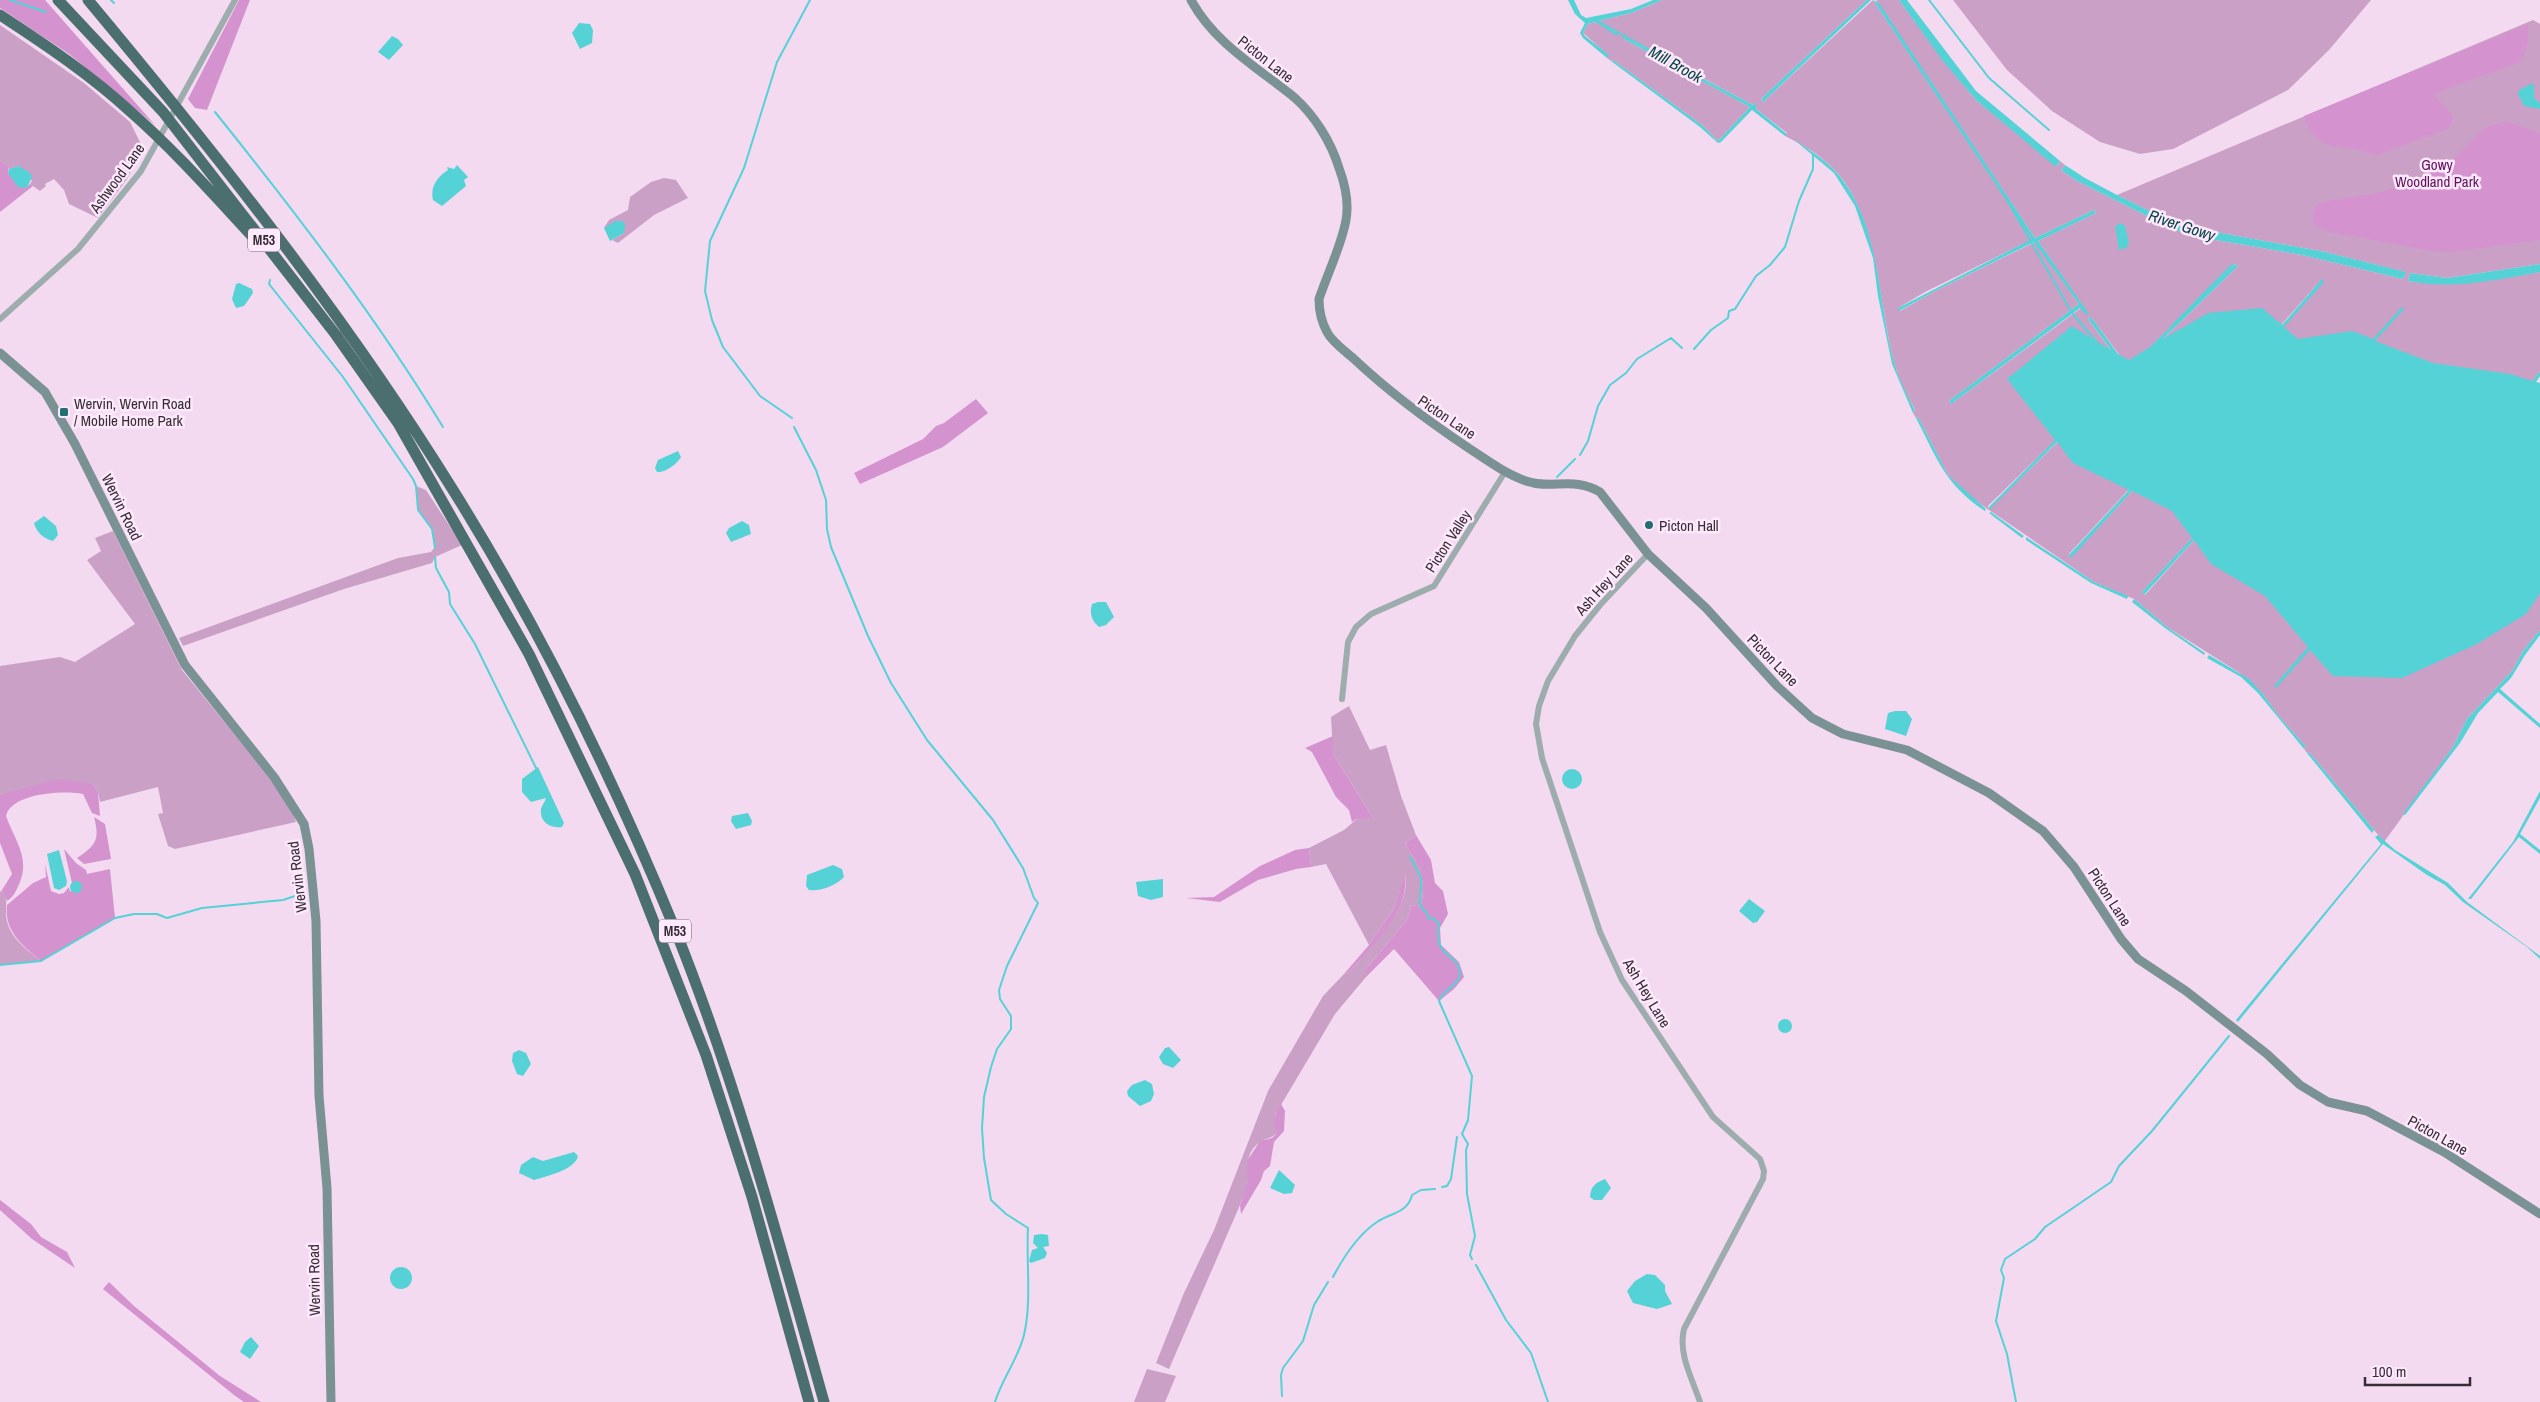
<svg xmlns="http://www.w3.org/2000/svg" width="2540" height="1402" viewBox="0 0 2540 1402" font-family="'Archivo Narrow',sans-serif">
  <style>
    .green { fill: #cba0c7; fill-rule: evenodd }
    .forest { fill: #d493cf }
    .water { fill: #54d2d6 }
    .lines { fill: none; stroke-linecap: round; stroke-linejoin: round }
    .stream { stroke: #54d2d6; stroke-width: 2 }
    .street { stroke: #9dadad; stroke-width: 6 }
    .secondary { stroke: #7a9293; stroke-width: 9 }
    .highway { stroke: #4b6e6f; stroke-width: 11 }
    .poi-dot { fill: #236e71; stroke: #fde9fb; stroke-width: 2 }
    .labels { text-anchor: middle; dominant-baseline: central; stroke-width: 5; stroke-linejoin: round; paint-order: stroke }
    .shield { fill: #fde9fb; stroke: #716570; stroke-width: 1 }
    .shield-label { font-size: 14px; font-weight: bold; fill: #352c34 }
    .street-label { font-size: 15px; fill: #352c34; stroke: #fde9fb }
    .park-label { font-size: 15px; fill: #60125d; stroke: #fde9fb }
    .poi-label { font-size: 15px; fill: #352c34; stroke: #fde9fb; text-anchor: start }
    .water-label { font-size: 16px; font-style: italic; fill: #013f40; stroke: #fde9fb }
  </style>
  <rect width="100%" height="100%" fill="#f3daf0"/>
  <path class="green" d="M 1662,0 L 1867,0 L 1761,99 L 1763,102 L 1873,0 L 2033,239 L 1925,292 L 1898,308 L 1900,311 L 1935,291 L 2035,242 L 2079,304 L 1949,401 L 1951,404 L 2081,308 L 2088,314 L 2038,241 L 2096,213 L 2094,210 L 2035,238 L 1876,0 L 1899,0 L 1943,60 L 1976,100 L 2057,166 L 2060,161 L 2065,165 L 2061,170 L 2077,181 L 2175,230 L 2204,238 L 2302,255 L 2403,279 L 2405,272 L 2325,252 L 2194,228 L 2170,221 L 2117,195 L 2533,20 L 2540,24 L 2540,264 L 2447,278 L 2410,273 L 2408,281 C 2452,289 2497,279 2540,272 L 2540,371 L 2470,461 L 2379,569 L 2274,686 L 2377,576 L 2540,590 L 2540,630 L 2523,651 L 2513,670 L 2467,719 L 2453,747 L 2384,842 L 2309,752 L 2307,753 L 2304,749 L 2306,747 L 2278,715 L 2262,693 L 2238,672 L 2167,627 L 2134,599 L 2094,582 L 1973,499 L 1948,475 L 1918,417 L 1916,418 L 1913,413 L 1915,410 C 1909,398 1901,385 1897,372 C 1877,310 1881,207 1826,162 C 1814,151 1799,143 1785,136 L 1787,133 L 1756,109 L 1756,103 L 1753,105 L 1637,43 L 1622,38 L 1750,107 L 1718,141 L 1703,126 L 1613,60 L 1611,61 L 1607,58 L 1608,55 L 1583,33 L 1588,24 L 1596,22 L 1618,34 L 1598,21 L 1631,13 ZM 2235,264 L 2238,266 L 1990,508 L 1988,508 L 1988,506 L 2126,371 L 2088,319 L 2091,317 L 2129,368 ZM 2322,279 L 2267,346 L 2359,355 L 2401,308 L 2145,595 L 2142,592 L 2231,496 L 2147,475 L 2071,557 L 2069,554 L 2275,332 Z
    M 1953,0 L 2371,0 L 2329,50 L 2288,90 L 2173,149 L 2140,154 L 2100,142 L 2052,111 L 2007,70 Z
    M 0,25 L 84,83 L 130,122 L 144,150 L 127,179 L 98,218 L 69,204 L 64,190 L 54,179 L 45,184 L 46,186 L 40,191 L 30,184 L 32,181 L 19,166 L 9,169 L 9,166 L 0,161 Z
    M 664,178 L 676,180 L 688,198 L 654,215 L 618,243 L 612,240 L 624,233 L 604,228 L 609,220 L 628,210 L 630,197 L 651,182 Z
    M 416,486 L 426,490 L 462,545 L 435,557 L 432,563 L 344,589 L 183,646 L 179,638 L 398,558 L 431,552 L 435,547 L 432,529 L 418,510 Z
    M 113,531 L 182,670 L 279,789 L 290,806 L 296,822 L 175,849 L 168,846 L 158,814 L 163,813 L 158,787 L 100,802 L 98,792 L 93,784 L 0,795 L 0,666 L 60,657 L 75,662 L 135,624 L 87,560 L 101,551 L 95,538 Z
    M 1349,706 L 1370,750 L 1386,745 L 1401,796 L 1416,835 L 1405,844 C 1422,869 1426,878 1421,907 L 1412,905 L 1407,920 L 1366,969 L 1366,977 L 1335,1014 L 1275,1115 L 1277,1133 C 1271,1139 1265,1138 1260,1142 C 1244,1154 1249,1166 1248,1182 C 1247,1189 1242,1198 1240,1205 L 1169,1369 L 1156,1363 L 1184,1293 L 1214,1230 L 1268,1091 L 1323,996 L 1344,974 L 1349,972 C 1370,947 1412,910 1405,874 L 1394,908 L 1369,945 L 1326,864 L 1311,867 L 1309,848 L 1344,830 L 1358,818 L 1373,818 L 1333,754 L 1331,717 Z
    M 2,890 C 8,898 6,905 6,914 C 7,936 26,949 41,961 L 0,965 L 0,892 Z
    M 1147,1369 L 1176,1376 L 1165,1402 L 1134,1402 Z"/>
  <path class="forest" d="M 0,0 L 45,0 L 155,125 L 69,54 L 0,8 Z
    M 239,0 L 250,0 L 207,110 L 195,108 L 188,99 Z
    M 2528,24 C 2529,40 2529,50 2518,63 L 2435,93 C 2437,103 2450,107 2453,119 L 2449,128 L 2376,156 C 2345,140 2319,159 2304,116 Z
    M 2507,121 L 2540,134 L 2540,240 L 2451,252 L 2432,251 L 2330,232 L 2314,224 C 2312,214 2312,208 2322,202 L 2373,194 L 2418,182 L 2457,156 L 2484,128 Z
    M 0,161 L 9,166 L 8,173 L 26,188 L 30,184 L 33,186 L 0,212 Z
    M 976,399 L 988,413 L 943,447 L 860,484 L 854,473 L 923,439 L 936,426 L 944,423 Z
    M 1333,736 L 1333,754 L 1373,818 L 1358,818 L 1352,822 L 1349,810 L 1336,797 L 1312,752 L 1305,748 Z
    M 58,779 L 93,784 L 98,792 L 100,816 L 92,813 L 83,794 C 64,790 11,793 6,816 C 14,839 30,857 20,882 C 16,890 15,896 7,901 L 2,890 L 12,874 L 0,843 L 0,795 Z
    M 94,817 L 105,824 L 111,859 L 84,864 L 77,858 C 96,845 100,840 94,817 Z
    M 1416,835 L 1431,860 L 1435,883 L 1443,891 L 1445,900 L 1448,914 L 1440,928 L 1441,945 L 1459,962 L 1464,977 L 1454,989 L 1439,1001 L 1394,949 L 1366,977 L 1366,969 L 1407,920 L 1412,905 L 1421,907 C 1426,878 1421,868 1405,844 Z
    M 1309,848 L 1311,867 L 1296,869 L 1258,880 L 1220,902 L 1186,898 L 1214,897 L 1260,866 L 1295,850 Z
    M 64,849 L 76,863 L 86,870 L 87,874 L 110,869 L 115,918 L 41,961 C 23,946 4,932 7,905 L 33,883 L 46,877 L 45,864 L 51,891 L 59,894 L 64,893 L 69,887 L 70,892 L 78,882 L 72,883 Z
    M 1405,873 C 1410,914 1374,943 1349,972 L 1344,974 L 1369,945 L 1394,908 Z
    M 1281,1104 L 1285,1111 L 1284,1131 L 1274,1142 L 1270,1166 L 1264,1171 L 1261,1180 L 1241,1214 L 1240,1205 L 1248,1182 L 1247,1161 L 1260,1141 L 1272,1138 L 1277,1133 C 1271,1121 1275,1115 1281,1104 Z
    M 0,1200 L 31,1224 L 41,1237 L 67,1252 L 75,1268 L 32,1239 L 0,1210 Z
    M 109,1282 L 134,1306 L 220,1376 L 261,1402 L 244,1402 L 234,1395 L 103,1289 Z"/>
  <path class="water" d="M 1568,0 L 1574,0 L 1581,15 L 1586,18 L 1631,9 L 1653,0 L 1662,0 L 1631,13 L 1598,21 L 1618,34 L 1617,36 L 1596,22 L 1588,24 L 1583,33 L 1585,36 L 1609,55 L 1607,58 L 1583,38 L 1580,33 L 1585,23 L 1575,14 Z
    M 1867,0 L 1871,0 L 1763,102 L 1761,99 Z
    M 1873,0 L 1879,3 L 2035,238 L 2094,210 L 2096,213 L 2038,241 L 2089,314 L 2086,315 L 2080,308 L 1951,404 L 1949,401 L 2079,304 L 2034,242 L 1935,291 L 1899,311 L 1898,308 L 2032,239 Z
    M 1899,0 L 1907,0 L 1976,91 L 2060,161 L 2056,167 L 1976,100 L 1943,61 Z
    M 579,23 L 590,24 L 593,30 L 592,43 L 580,49 L 572,33 Z
    M 392,36 L 398,39 L 403,45 L 389,60 L 378,52 Z
    M 1622,36 L 1753,105 L 1756,103 L 1756,109 L 1787,134 L 1785,136 L 1752,110 L 1721,142 L 1718,143 L 1700,127 L 1611,61 L 1613,60 L 1703,126 L 1718,141 L 1750,107 L 1622,38 Z
    M 2531,84 L 2534,85 L 2534,98 L 2540,103 L 2540,109 L 2524,106 L 2518,94 L 2519,90 Z
    M 1792,138 C 1808,149 1825,159 1837,173 C 1884,228 1876,308 1897,372 C 1902,385 1909,398 1915,411 L 1913,413 L 1892,364 L 1878,296 L 1873,258 L 1855,206 L 1834,173 Z
    M 457,165 L 468,177 L 464,180 L 466,186 L 442,206 L 433,200 C 430,187 437,177 448,170 L 447,167 L 454,169 Z
    M 2065,165 L 2085,178 L 2117,195 L 2170,221 L 2194,228 L 2325,252 L 2406,272 L 2403,279 L 2302,255 L 2204,238 L 2175,230 L 2077,181 L 2061,170 Z
    M 19,166 L 30,173 L 32,177 L 27,188 L 18,187 L 8,173 L 9,169 Z
    M 615,221 L 623,221 L 625,225 L 624,233 L 610,241 L 604,228 Z
    M 2122,223 L 2125,226 L 2129,244 L 2126,248 L 2119,250 L 2115,226 Z
    M 2235,264 L 2238,266 L 2163,339 L 2208,313 L 2262,308 L 2282,325 L 2322,279 L 2324,282 L 2284,327 L 2298,339 L 2352,331 L 2373,339 L 2402,307 L 2404,309 L 2375,341 L 2433,363 L 2510,374 L 2532,381 L 2540,371 L 2540,376 L 2536,382 L 2540,383 L 2540,593 L 2526,614 L 2477,644 L 2402,678 L 2333,676 L 2310,650 L 2276,688 L 2274,686 L 2308,647 L 2265,596 L 2211,564 L 2194,540 L 2144,595 L 2142,592 L 2192,538 L 2172,511 L 2132,491 L 2071,558 L 2069,555 L 2129,490 L 2073,463 L 2057,442 L 1990,509 L 1988,508 L 2055,440 L 2007,379 L 2072,326 L 2111,350 L 2088,319 L 2091,317 L 2118,354 L 2129,360 L 2150,347 Z
    M 2540,264 L 2540,272 C 2496,280 2452,290 2408,281 L 2410,273 L 2447,278 Z
    M 239,283 L 252,289 L 253,293 L 244,306 L 236,308 L 232,299 L 236,284 Z
    M 1918,417 L 1948,475 L 1986,509 L 1985,511 C 1945,485 1937,458 1916,418 Z
    M 678,451 L 681,457 C 677,464 665,473 657,472 L 655,468 L 658,460 Z
    M 1991,512 L 2024,536 L 2022,538 L 1989,513 Z
    M 44,516 L 56,526 L 58,535 L 53,541 C 44,539 36,532 34,523 Z
    M 742,521 L 749,525 L 751,534 L 731,542 L 726,533 L 729,528 Z
    M 2026,537 L 2094,582 L 2128,596 L 2127,599 L 2091,583 L 2026,540 Z
    M 2134,599 L 2167,627 L 2205,653 L 2204,655 L 2165,628 L 2132,602 Z
    M 1098,602 L 1106,602 L 1114,617 L 1106,625 L 1099,627 C 1092,621 1089,614 1092,604 Z
    M 2540,630 L 2540,635 L 2525,655 L 2511,678 L 2500,689 L 2540,724 L 2540,728 L 2498,692 L 2478,713 L 2460,743 L 2405,815 L 2403,814 L 2453,747 L 2467,719 L 2513,670 L 2523,651 Z
    M 2209,655 L 2249,679 L 2262,693 L 2278,715 L 2306,747 L 2304,749 L 2258,693 L 2241,677 L 2207,658 Z
    M 1895,711 L 1906,711 L 1912,719 L 1906,736 L 1885,729 L 1888,713 Z
    M 2309,752 L 2374,830 L 2372,833 L 2307,753 Z
    M 538,767 L 564,823 L 562,827 C 551,829 539,822 541,809 C 542,805 545,802 546,798 L 531,802 L 522,792 L 522,779 Z
    M1562 779a10 10 0 1 1 20 0a10 10 0 1 1-20 0Z
    M 2540,791 L 2540,798 L 2520,834 L 2540,850 L 2540,854 L 2519,837 L 2471,899 L 2468,899 L 2513,842 Z
    M 748,813 L 752,821 L 751,825 L 736,829 L 731,821 L 732,816 Z
    M 2378,835 L 2395,850 L 2448,883 L 2467,902 L 2540,956 L 2540,959 L 2527,947 L 2463,902 L 2445,885 L 2427,875 L 2383,844 L 2238,1022 L 2236,1020 L 2245,1009 L 2381,844 L 2375,837 Z
    M 59,850 L 67,881 L 66,886 L 59,890 L 54,888 L 47,854 Z
    M 833,865 L 842,869 L 844,877 C 837,885 820,892 809,890 L 806,886 L 807,875 Z
    M 1163,879 L 1163,897 L 1151,900 L 1138,896 L 1136,882 Z
    M70 887a6 6 0 1 1 12 0a6 6 0 1 1-12 0Z
    M 1749,899 L 1765,911 L 1757,922 L 1753,923 L 1739,911 Z
    M1778 1026a7 7 0 1 1 14 0a7 7 0 1 1-14 0Z
    M 1169,1047 L 1181,1060 L 1173,1068 L 1163,1064 L 1159,1057 L 1165,1048 Z
    M 519,1050 L 526,1053 L 531,1064 L 523,1076 L 517,1074 L 512,1061 L 513,1053 Z
    M 1145,1080 L 1152,1084 L 1154,1094 L 1151,1101 L 1140,1106 L 1128,1096 L 1127,1091 L 1132,1085 Z
    M 574,1152 L 578,1156 C 575,1170 547,1176 534,1180 L 519,1173 L 521,1165 L 533,1157 L 543,1161 Z
    M 1279,1170 L 1295,1185 L 1292,1193 L 1284,1194 L 1270,1188 Z
    M 1605,1179 L 1611,1188 L 1602,1200 L 1594,1200 L 1590,1197 C 1591,1186 1595,1183 1605,1179 Z
    M 1042,1234 L 1048,1235 L 1049,1246 L 1043,1247 L 1047,1253 L 1045,1258 L 1031,1263 L 1029,1261 L 1032,1250 L 1038,1248 L 1033,1243 L 1034,1235 Z
    M390 1278a11 11 0 1 1 22 0a11 11 0 1 1-22 0Z
    M 1647,1274 L 1655,1275 L 1665,1285 L 1665,1291 L 1672,1304 L 1657,1309 L 1633,1303 L 1627,1291 L 1635,1281 Z
    M 251,1337 L 259,1346 L 250,1359 L 240,1352 L 245,1342 Z"/>
  <g class="lines">
    <path class="stream" d="M 10,0 L 46,12
      M 111,0 L 114,3
      M 1929,0 L 1989,78 L 2049,130
      M 1596,20 L 1704,80
      M 215,112 C 296,213 376,317 443,427
      M 2003,193 L 2072,313 L 2096,341
      M 270,280 L 269,284 L 343,377 L 413,479 L 416,486 L 418,510 L 432,529 L 435,548
      M 2171,327 L 2232,265
      M 1694,349 L 1711,330 L 1728,318 L 1729,311 L 1735,309 L 1756,276 L 1770,265 L 1785,247 L 1799,201 L 1813,169 L 1813,155
      M 792,418 L 760,396 L 723,347 L 712,320 L 705,291 L 710,241 L 744,168 L 777,62 L 810,0
      M 794,427 L 816,470 L 826,500 L 827,529 L 831,547 L 868,636 L 891,683 L 927,740 L 993,820 L 1023,868 L 1034,898 L 1038,903 L 1007,966 L 999,990 L 1000,999 L 1011,1016 L 1011,1029 L 997,1049 L 991,1067 L 984,1097 L 982,1128 L 984,1158 L 991,1200 L 1006,1214 L 1028,1228 C 1026,1264 1032,1300 1024,1335 C 1018,1359 1002,1379 995,1402
      M 1580,455 L 1588,441 L 1598,406 L 1610,385 L 1626,373 L 1637,359 L 1671,338 L 1682,348
      M 1557,477 L 1575,459
      M 435,557 L 436,568 L 449,592 L 450,604 L 475,644 L 536,768
      M 1410,857 C 1413,863 1418,869 1420,876 C 1425,889 1413,904 1427,913 L 1429,919 L 1432,918 L 1439,923 C 1432,960 1460,952 1460,974 C 1459,986 1443,989 1439,1001 L 1472,1076 L 1468,1120 L 1462,1134 L 1468,1144 L 1466,1150 L 1467,1194 L 1475,1236 L 1470,1255 L 1472,1259
      M 0,965 L 41,961 L 115,918 L 134,914 L 157,914 L 167,918 L 202,908 L 283,900 L 304,893
      M 1442,1187 L 1447,1186 L 1451,1179 L 1457,1137
      M 1476,1265 L 1506,1320 L 1531,1353 L 1548,1402
      M 1333,1277 C 1343,1258 1359,1234 1377,1222 C 1390,1213 1408,1213 1412,1195 L 1421,1190 L 1435,1189
      M 1282,1396 L 1281,1375 L 1283,1368 L 1303,1341 L 1314,1305 L 1328,1282
      M 2016,1402 L 2007,1354 L 1996,1321 L 2004,1278 L 2001,1270 L 2005,1259 L 2035,1239 L 2045,1227 L 2111,1182 L 2119,1166 L 2152,1131 L 2229,1036"/>
    <path class="street" d="M 0,319 L 78,249 L 141,171 L 235,0
      M 1648,554 L 1600,605 L 1575,636 L 1548,681 L 1539,706 L 1536,724 L 1542,758 L 1600,932 L 1622,980 L 1713,1117 L 1760,1159 L 1764,1171 L 1763,1179 L 1684,1329 C 1678,1354 1692,1378 1700,1402
      M 1342,699 L 1348,642 L 1356,627 L 1371,614 L 1434,586 L 1505,472"/>
    <path class="secondary" d="M 1191,0 C 1215,44 1257,67 1295,98 C 1315,116 1331,142 1339,168 C 1345,184 1349,203 1346,220 C 1342,244 1327,275 1319,299 C 1319,311 1321,321 1327,332 C 1332,342 1345,351 1353,358 C 1390,393 1428,421 1470,449 C 1488,461 1506,474 1526,481 C 1552,490 1574,476 1600,492 L 1648,554 L 1706,608 L 1777,686 L 1812,718 L 1843,734 L 1907,750 L 1989,793 L 2043,831 L 2074,867 L 2121,939 L 2138,959 L 2186,991 L 2267,1054 L 2300,1085 L 2328,1102 L 2367,1111 L 2444,1152 L 2540,1214
      M 0,353 L 45,392 L 75,444 L 185,665 L 274,777 L 304,824 L 309,849 L 316,921 L 319,1096 L 327,1188 L 331,1402"/>
    <path class="highway" d="M 58,0 L 163,112 L 336,335 L 398,423 L 529,654 L 635,874 L 706,1055 L 752,1197 L 809,1402
      M 88,0 C 218,156 346,317 453,490 C 538,626 613,778 674,927 C 736,1081 779,1242 824,1402
      M 0,15 C 46,45 92,76 132,113 C 175,151 213,194 252,236"/>
  </g>
  <g class="poi-dot">
    <rect x="59" y="407" width="10" height="10" rx="2.5"/>
    <circle cx="1649" cy="525" r="5"/>
  </g>
  <g class="labels">
    <g class="shield">
      <rect x="248" y="228.5" width="32" height="23" rx="4"/>
      <rect x="659" y="919.5" width="32" height="23" rx="4"/>
    </g>
    <g class="shield-label">
      <text x="264" y="240">M53</text>
      <text x="675" y="931">M53</text>
    </g>
    <g class="street-label">
      <text transform="translate(1266 59) rotate(38)">Picton Lane</text>
      <text transform="translate(117 178) rotate(-54)">Ashwood Lane</text>
      <text transform="translate(1447 417) rotate(34)">Picton Lane</text>
      <text transform="translate(122 507) rotate(64)">Wervin Road</text>
      <text transform="translate(1448 541) rotate(-57)">Picton Valley</text>
      <text transform="translate(1604 584) rotate(-48)">Ash Hey Lane</text>
      <text transform="translate(1773 660) rotate(46)">Picton Lane</text>
      <text transform="translate(297 877) rotate(-97)">Wervin Road</text>
      <text transform="translate(2110 897) rotate(57)">Picton Lane</text>
      <text transform="translate(1647 993) rotate(59)">Ash Hey Lane</text>
      <text transform="translate(2438 1135) rotate(29)">Picton Lane</text>
      <text transform="translate(314 1280) rotate(-91)">Wervin Road</text>
    </g>
    <g class="park-label">
      <text x="2437" y="164">Gowy<tspan x="2437" dy="17">Woodland Park</tspan></text>
    </g>
    <g class="poi-label">
      <text x="74" y="403">Wervin, Wervin Road<tspan x="74" dy="17">/ Mobile Home Park</tspan></text>
      <text x="1659" y="525">Picton Hall</text>
    </g>
    <g class="water-label">
      <text transform="translate(1676 64) rotate(29)">Mill Brook</text>
      <text transform="translate(2182 225) rotate(18)">River Gowy</text>
    </g>
  </g>
  <path d="M2365 1377v8h105v-8" fill="none" stroke="#352c34" stroke-width="2.5"/>
  <text x="2372" y="1377" font-size="15" fill="#352c34" stroke="#fde9fb" stroke-width="4" paint-order="stroke">100 m</text>
</svg>
